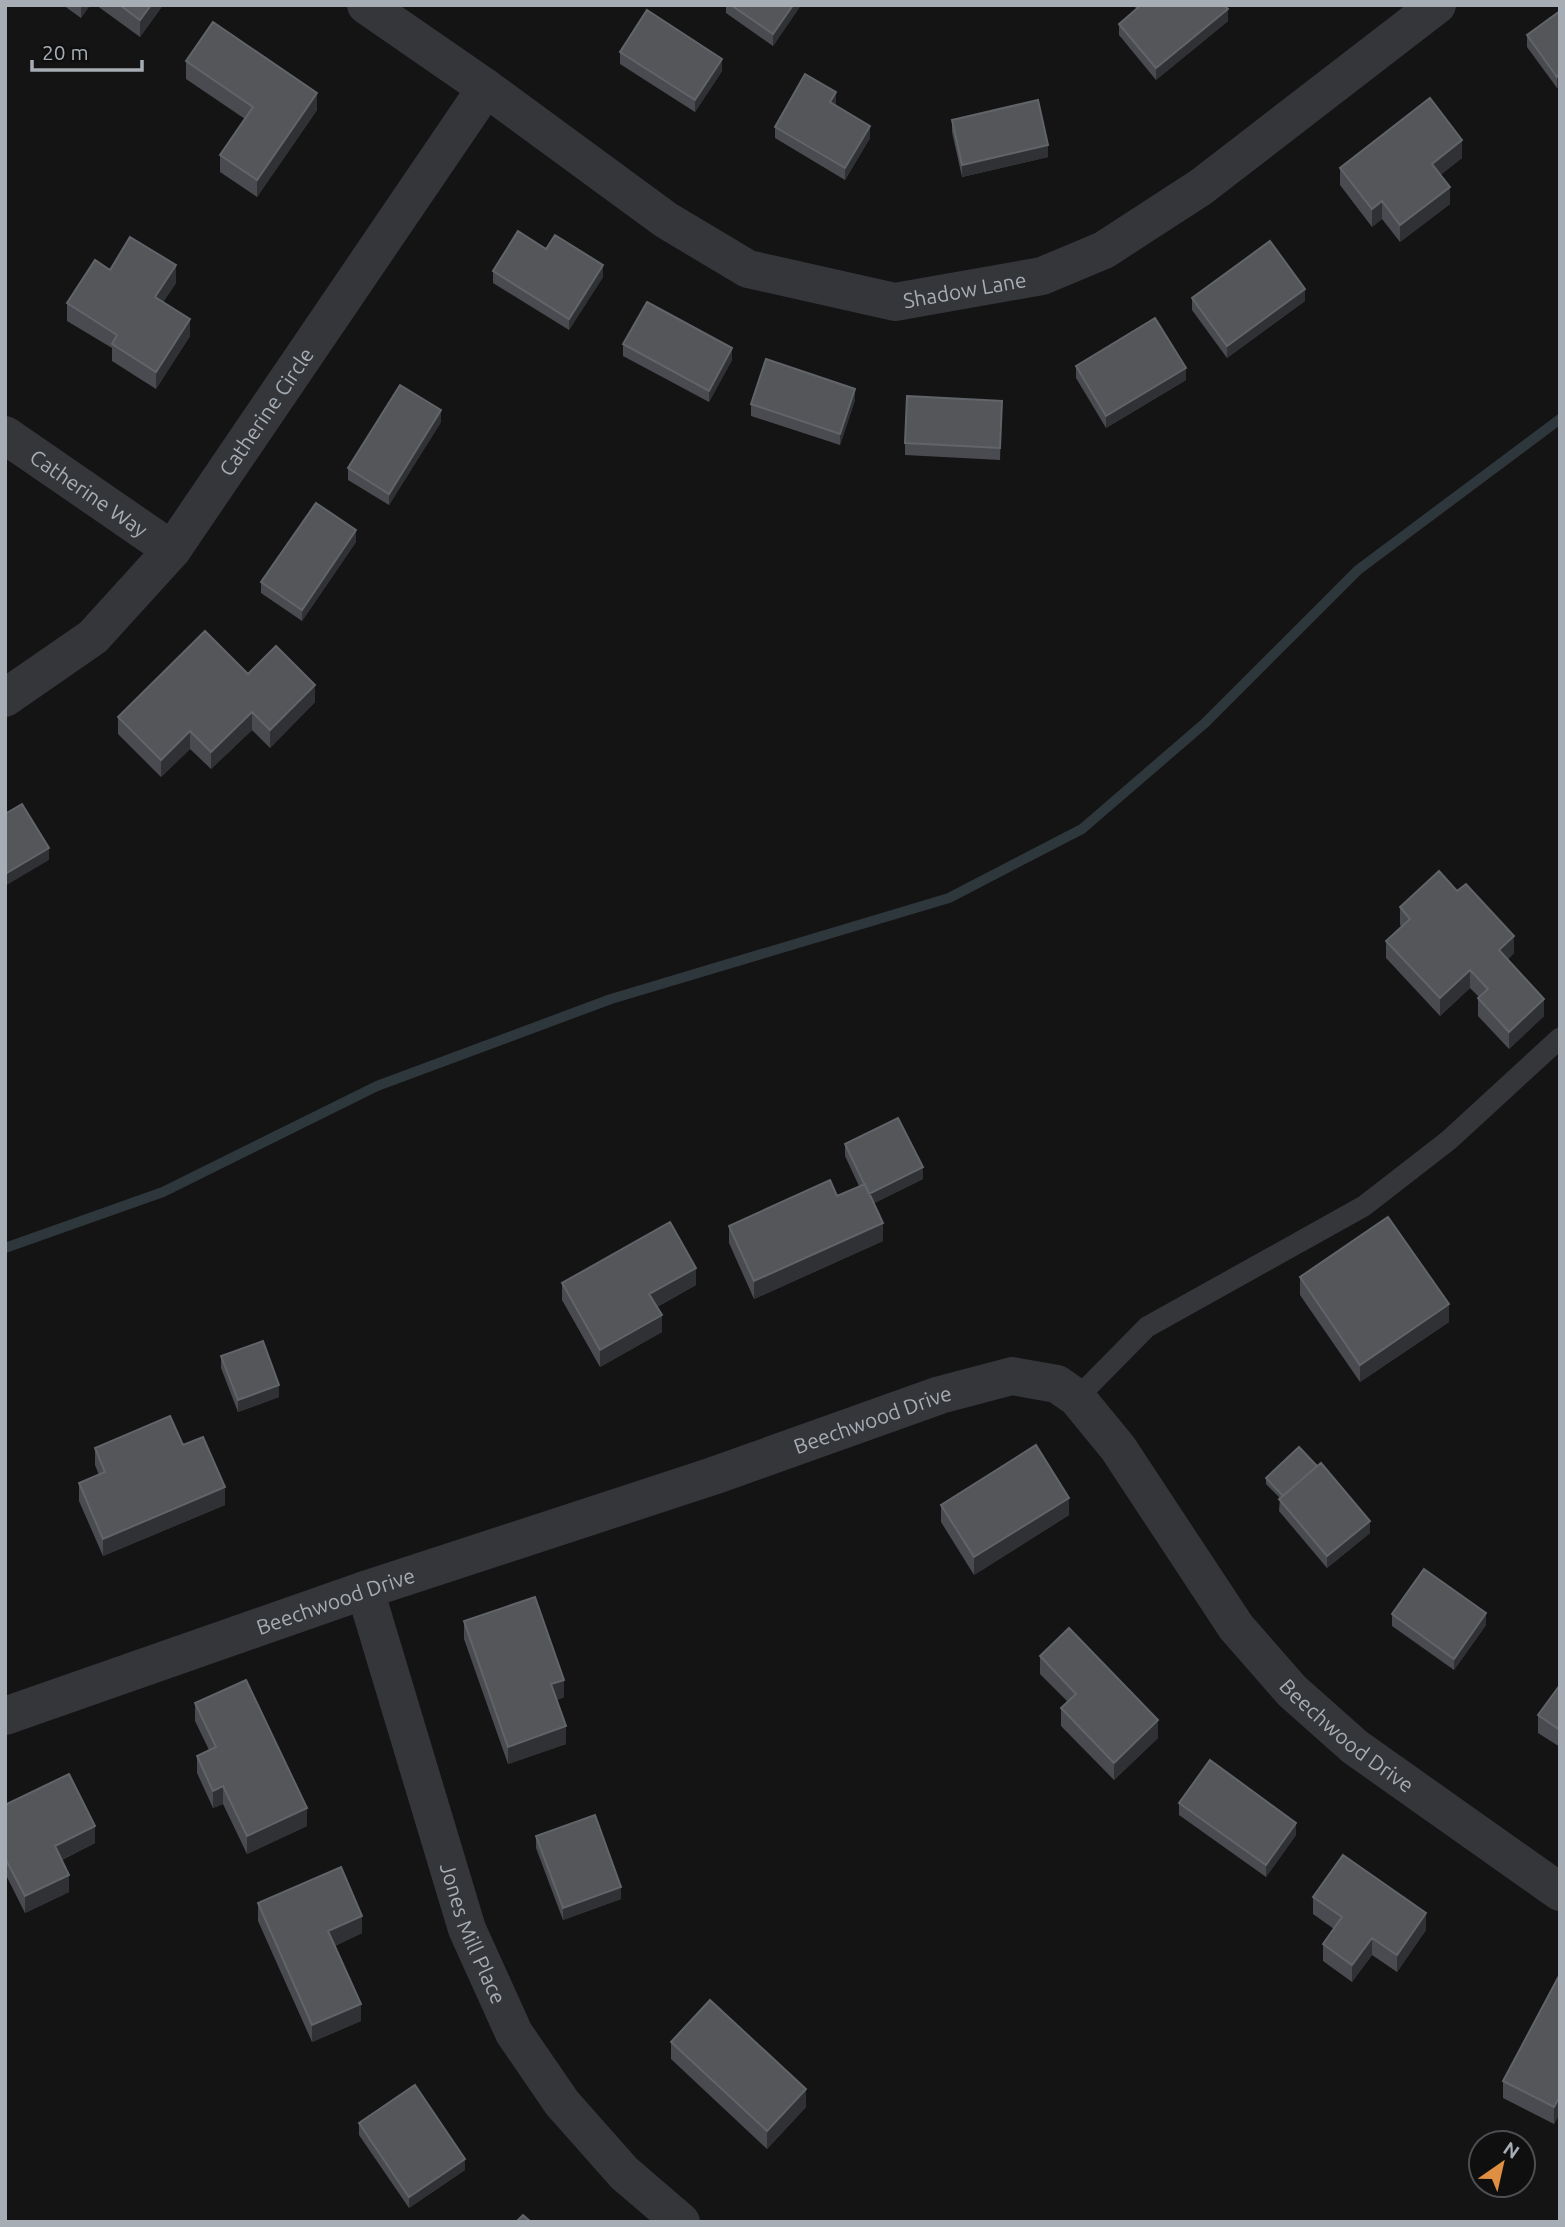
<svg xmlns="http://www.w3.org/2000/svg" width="1565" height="2227" viewBox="0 0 1565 2227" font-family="Ubuntu,sans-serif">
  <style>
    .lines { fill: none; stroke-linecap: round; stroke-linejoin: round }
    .stream { stroke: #2e383c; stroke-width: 10 }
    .lane { stroke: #35363a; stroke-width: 21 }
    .street { stroke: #35363a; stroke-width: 38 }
    .wall { fill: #4a4b50 }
    .shaded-wall { fill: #303134 }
    .building { fill: #54565a; stroke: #616468; stroke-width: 2 }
    .labels { text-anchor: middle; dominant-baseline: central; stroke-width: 6; stroke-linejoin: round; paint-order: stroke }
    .street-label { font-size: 21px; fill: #a7adb4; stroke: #0f0f10 }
  </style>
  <rect width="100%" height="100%" fill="#141415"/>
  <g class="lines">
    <path class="stream" d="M 5,1248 L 163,1192 L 377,1086 L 611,999 L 949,898 L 1082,829 L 1205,723 L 1358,570 L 1560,419"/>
    <path class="lane" d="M 1077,1398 L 1147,1327 L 1364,1206 L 1449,1140 L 1560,1038"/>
    <g class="street">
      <path id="s1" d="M 366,5 L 486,88 L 666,220 L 748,269 L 895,302 L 1042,276 L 1104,250 L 1201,187 L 1437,5"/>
      <path id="s2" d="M 5,435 L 172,550"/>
      <path id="s3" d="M 5,698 L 93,637 L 172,550 L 486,88"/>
      <path id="s4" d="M 365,1590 L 467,1929 L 514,2033 L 562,2103 L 624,2173 L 681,2222"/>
      <path id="s5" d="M 5,1716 L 365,1590 L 713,1476 L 940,1395 L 1012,1376 L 1057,1384 L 1077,1398 L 1118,1448 L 1236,1627 L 1292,1691 L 1355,1747 L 1560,1892"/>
    </g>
  </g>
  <path class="wall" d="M 63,5 L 90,5 L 81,18 Z
    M 96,5 L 163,5 L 140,37 Z
    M 726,5 L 801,5 L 773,46 L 726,13 Z
    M 1133,5 L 1224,5 L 1228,21 L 1156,80 L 1119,35 L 1119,24 L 1137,9 Z
    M 1560,11 L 1560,86 L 1557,88 L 1527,47 L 1527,35 Z
    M 620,52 L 722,71 L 695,112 L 620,64 Z
    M 186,61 L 317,110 L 257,197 L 220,172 L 220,155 L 245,119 L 186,79 Z
    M 836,103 L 835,105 L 870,138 L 845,180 L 775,138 L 775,127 Z
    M 952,120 L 1048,157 L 962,177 L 952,132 Z
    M 1462,158 L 1440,175 L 1450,204 L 1400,242 L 1382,219 L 1372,227 L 1340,185 L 1340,168 Z
    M 546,249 L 603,277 L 569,330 L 493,283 L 493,271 Z
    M 110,270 L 176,283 L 163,302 L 190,336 L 156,389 L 112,361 L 112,348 L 67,321 L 67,303 Z
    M 1192,298 L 1305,301 L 1227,358 L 1192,310 Z
    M 623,344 L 732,360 L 709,402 L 623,356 Z
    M 1076,366 L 1186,380 L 1106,428 L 1076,378 Z
    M 855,400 L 840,445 L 751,416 L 751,404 Z
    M 1002,401 L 1000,460 L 905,455 L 905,443 Z
    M 441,422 L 389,505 L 348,480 L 348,468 Z
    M 356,542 L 302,621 L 261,593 L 261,582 Z
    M 248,674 L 315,702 L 270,748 L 252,730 L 211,769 L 190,749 L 161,777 L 118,734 L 118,717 Z
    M 1400,907 L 1514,953 L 1507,960 L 1544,1016 L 1509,1049 L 1478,1016 L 1478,998 L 1479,997 L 1470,988 L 1440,1016 L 1386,958 L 1386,941 L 1402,927 L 1400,925 Z
    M 845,1144 L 923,1179 L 874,1203 L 883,1241 L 754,1299 L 729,1243 L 729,1226 L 837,1196 L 859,1186 L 845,1156 Z
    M 1300,1277 L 1449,1322 L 1360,1382 L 1300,1295 Z
    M 562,1283 L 696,1285 L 657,1307 L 662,1332 L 600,1367 L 562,1300 Z
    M 221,1356 L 279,1397 L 238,1412 L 221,1368 Z
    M 183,1445 L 225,1505 L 103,1556 L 79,1501 L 79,1483 L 99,1475 L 95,1465 L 95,1448 Z
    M 1266,1478 L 1370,1533 L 1327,1568 L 1279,1511 L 1280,1498 L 1266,1484 Z
    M 941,1505 L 1069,1515 L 974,1575 L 941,1522 Z
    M 1392,1614 L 1486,1625 L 1454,1670 L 1392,1626 Z
    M 464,1621 L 564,1697 L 557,1700 L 566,1744 L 508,1764 L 464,1639 Z
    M 1040,1656 L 1158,1738 L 1114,1780 L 1061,1726 L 1061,1708 L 1068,1702 L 1040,1674 Z
    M 1560,1685 L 1560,1747 L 1538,1733 L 1538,1715 Z
    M 195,1703 L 307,1826 L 247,1854 L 223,1804 L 213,1808 L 197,1773 L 197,1756 L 209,1750 L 195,1721 Z
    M 1179,1803 L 1296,1835 L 1266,1877 L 1179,1815 Z
    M 5,1805 L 95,1843 L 62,1860 L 69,1892 L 25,1913 L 6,1875 Z
    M 536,1836 L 621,1899 L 563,1920 L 536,1848 Z
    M 1313,1897 L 1426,1930 L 1397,1972 L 1372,1955 L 1352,1982 L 1323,1961 L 1323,1944 L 1334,1929 L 1313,1914 Z
    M 258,1903 L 362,1933 L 335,1946 L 361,2021 L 312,2042 L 258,1921 Z
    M 1560,1974 L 1560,2113 L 1554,2124 L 1503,2098 L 1503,2081 Z
    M 671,2042 L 806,2107 L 767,2149 L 671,2059 Z
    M 359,2123 L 465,2170 L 409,2208 L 359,2135 Z"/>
  <path class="shaded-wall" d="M 81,5 L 90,5 L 81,18 Z
    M 151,5 L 163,5 L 140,37 L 140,20 Z
    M 793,5 L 801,5 L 773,46 L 773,34 Z
    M 1228,9 L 1228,21 L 1156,80 L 1156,68 Z
    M 722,59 L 722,71 L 695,112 L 695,100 Z
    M 1560,74 L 1560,86 L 1557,88 L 1557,77 Z
    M 836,92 L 836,103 L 830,114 L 830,102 Z
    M 317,93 L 317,110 L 257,197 L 257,180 Z
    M 870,126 L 870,138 L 845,180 L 845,168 Z
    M 1462,140 L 1462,158 L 1432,182 L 1432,164 Z
    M 1048,145 L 1048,157 L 962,177 L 962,165 Z
    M 1450,187 L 1450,204 L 1400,242 L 1400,225 Z
    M 1382,201 L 1382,219 L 1372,227 L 1372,209 Z
    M 176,265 L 176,283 L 155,315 L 155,297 Z
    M 603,265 L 603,277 L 569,330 L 569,319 Z
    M 1305,289 L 1305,301 L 1227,358 L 1227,346 Z
    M 190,319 L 190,336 L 156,389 L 156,372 Z
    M 732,348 L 732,360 L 709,402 L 709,391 Z
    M 1186,368 L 1186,380 L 1106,428 L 1106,416 Z
    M 855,389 L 855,400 L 840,445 L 840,434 Z
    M 441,410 L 441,422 L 389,505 L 389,494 Z
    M 356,530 L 356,542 L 302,621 L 302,610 Z
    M 315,685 L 315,702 L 270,748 L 270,730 Z
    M 252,712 L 252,730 L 211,769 L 211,752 Z
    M 190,731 L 190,749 L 161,777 L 161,760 Z
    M 49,848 L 49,860 L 5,886 L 5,874 Z
    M 1514,936 L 1514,953 L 1499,968 L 1499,950 Z
    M 1470,970 L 1470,988 L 1440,1016 L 1440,998 Z
    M 1544,999 L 1544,1016 L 1509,1049 L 1509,1032 Z
    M 923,1167 L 923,1179 L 869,1206 L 869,1194 Z
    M 883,1223 L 883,1241 L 754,1299 L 754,1281 Z
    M 696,1268 L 696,1285 L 649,1311 L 649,1294 Z
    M 1449,1304 L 1449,1322 L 1360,1382 L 1360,1365 Z
    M 662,1315 L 662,1332 L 600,1367 L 600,1350 Z
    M 279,1385 L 279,1397 L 238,1412 L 238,1400 Z
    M 225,1487 L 225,1505 L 103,1556 L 103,1539 Z
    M 1069,1498 L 1069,1515 L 974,1575 L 974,1557 Z
    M 1370,1521 L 1370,1533 L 1327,1568 L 1327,1556 Z
    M 1486,1613 L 1486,1625 L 1454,1670 L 1454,1659 Z
    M 564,1680 L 564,1697 L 551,1702 L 551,1684 Z
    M 1158,1720 L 1158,1738 L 1114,1780 L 1114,1763 Z
    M 566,1726 L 566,1744 L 508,1764 L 508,1747 Z
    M 223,1786 L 223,1804 L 213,1808 L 213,1791 Z
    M 307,1808 L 307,1826 L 247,1854 L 247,1836 Z
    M 1296,1823 L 1296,1835 L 1266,1877 L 1266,1865 Z
    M 95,1826 L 95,1843 L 55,1863 L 55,1846 Z
    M 69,1875 L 69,1892 L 25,1913 L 25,1896 Z
    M 621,1887 L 621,1899 L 563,1920 L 563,1908 Z
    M 1426,1913 L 1426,1930 L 1397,1972 L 1397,1955 Z
    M 362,1916 L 362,1933 L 328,1949 L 328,1931 Z
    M 1372,1938 L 1372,1955 L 1352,1982 L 1352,1965 Z
    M 361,2004 L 361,2021 L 312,2042 L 312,2025 Z
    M 806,2089 L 806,2107 L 767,2149 L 767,2131 Z
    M 1560,2096 L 1560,2113 L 1554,2124 L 1554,2107 Z
    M 465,2159 L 465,2170 L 409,2208 L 409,2197 Z"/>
  <path class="building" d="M 120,5 L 151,5 L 140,20 Z
    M 731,5 L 793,5 L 773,34 Z
    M 1141,5 L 1224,5 L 1228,9 L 1156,68 L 1119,24 Z
    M 647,10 L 722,59 L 695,100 L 620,52 Z
    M 1560,11 L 1560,74 L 1557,77 L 1527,35 Z
    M 213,22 L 317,93 L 257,180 L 220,155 L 253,107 L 186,61 Z
    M 805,74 L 836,92 L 830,102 L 870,126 L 845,168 L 775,127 Z
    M 1430,98 L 1462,140 L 1432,164 L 1450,187 L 1400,225 L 1382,201 L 1372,209 L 1340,168 Z
    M 1038,100 L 1048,145 L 962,165 L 952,120 Z
    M 518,231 L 546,249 L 555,235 L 603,265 L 569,319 L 493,271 Z
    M 130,237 L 176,265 L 155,297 L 190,319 L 156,372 L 112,344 L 117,335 L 67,303 L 95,260 L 110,270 Z
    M 1270,241 L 1305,289 L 1227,346 L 1192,298 Z
    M 647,302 L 732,348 L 709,391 L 623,344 Z
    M 1155,318 L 1186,368 L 1106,416 L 1076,366 Z
    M 766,359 L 855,389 L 840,434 L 751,404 Z
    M 400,385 L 441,410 L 389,494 L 348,468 Z
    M 907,396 L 1002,401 L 1000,448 L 905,443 Z
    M 316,503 L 356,530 L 302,610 L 261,582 Z
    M 205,631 L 248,674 L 276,646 L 315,685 L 270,730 L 252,712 L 211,752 L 190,731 L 161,760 L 118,717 Z
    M 22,804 L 49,848 L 5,874 L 5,814 Z
    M 1439,871 L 1457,891 L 1466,884 L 1514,936 L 1499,950 L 1544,999 L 1509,1032 L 1478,998 L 1488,989 L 1470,970 L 1440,998 L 1386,941 L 1410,919 L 1400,907 Z
    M 898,1118 L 923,1167 L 869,1194 L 845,1144 Z
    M 830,1180 L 837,1196 L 865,1184 L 883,1223 L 754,1281 L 729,1226 Z
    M 1388,1217 L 1449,1304 L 1360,1365 L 1300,1277 Z
    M 670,1222 L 696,1268 L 649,1294 L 662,1315 L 600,1350 L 562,1283 Z
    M 263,1341 L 279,1385 L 238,1400 L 221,1356 Z
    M 170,1416 L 183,1445 L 203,1437 L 225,1487 L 103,1539 L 79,1483 L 105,1472 L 95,1448 Z
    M 1036,1445 L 1069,1498 L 974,1557 L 941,1505 Z
    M 1299,1447 L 1317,1466 L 1283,1496 L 1266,1478 Z
    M 1321,1463 L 1370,1521 L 1327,1556 L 1279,1499 Z
    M 1424,1569 L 1486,1613 L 1454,1659 L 1392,1614 Z
    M 535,1597 L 564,1680 L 551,1684 L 566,1726 L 508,1747 L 464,1621 Z
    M 1069,1628 L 1158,1720 L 1114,1763 L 1061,1708 L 1076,1694 L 1040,1656 Z
    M 246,1680 L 307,1808 L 247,1836 L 223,1786 L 213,1791 L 197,1756 L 216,1747 L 195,1703 Z
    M 1560,1685 L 1560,1730 L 1538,1715 Z
    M 1210,1760 L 1296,1823 L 1266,1865 L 1179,1803 Z
    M 69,1774 L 95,1826 L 55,1846 L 69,1875 L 25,1896 L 5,1858 L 5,1805 Z
    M 595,1815 L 621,1887 L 563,1908 L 536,1836 Z
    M 1343,1855 L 1426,1913 L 1397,1955 L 1372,1938 L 1352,1965 L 1323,1944 L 1342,1917 L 1313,1897 Z
    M 341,1867 L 362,1916 L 328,1931 L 361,2004 L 312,2025 L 258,1903 Z
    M 1560,1974 L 1560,2096 L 1554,2107 L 1503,2081 Z
    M 710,2000 L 806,2089 L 767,2131 L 671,2042 Z
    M 415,2085 L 465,2159 L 409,2197 L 359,2123 Z
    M 523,2215 L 531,2222 L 516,2222 Z"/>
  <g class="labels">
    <g class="street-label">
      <text stroke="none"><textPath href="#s1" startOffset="686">Shadow Lane</textPath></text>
      <text stroke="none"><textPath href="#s3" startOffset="392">Catherine Circle</textPath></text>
      <text stroke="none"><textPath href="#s2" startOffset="102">Catherine Way</textPath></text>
      <text stroke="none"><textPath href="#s5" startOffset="917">Beechwood Drive</textPath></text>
      <text stroke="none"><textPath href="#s5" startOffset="350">Beechwood Drive</textPath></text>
      <text stroke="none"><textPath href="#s5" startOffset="1568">Beechwood Drive</textPath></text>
      <text stroke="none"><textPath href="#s4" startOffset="360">Jones Mill Place</textPath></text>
    </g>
  </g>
  <rect width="1565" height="2227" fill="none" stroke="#a7adb4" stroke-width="14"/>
  <g transform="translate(1502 2164) rotate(34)"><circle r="33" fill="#0f0f10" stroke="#4c4e52" stroke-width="2"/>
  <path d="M0-5L12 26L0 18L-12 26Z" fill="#df8f42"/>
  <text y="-10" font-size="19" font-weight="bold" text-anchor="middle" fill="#a7adb4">N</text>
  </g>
  <path d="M32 60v10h110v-10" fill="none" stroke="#a7adb4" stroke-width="3.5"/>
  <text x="42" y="60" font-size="21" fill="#a7adb4" stroke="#0f0f10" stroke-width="5" paint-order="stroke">20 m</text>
</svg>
